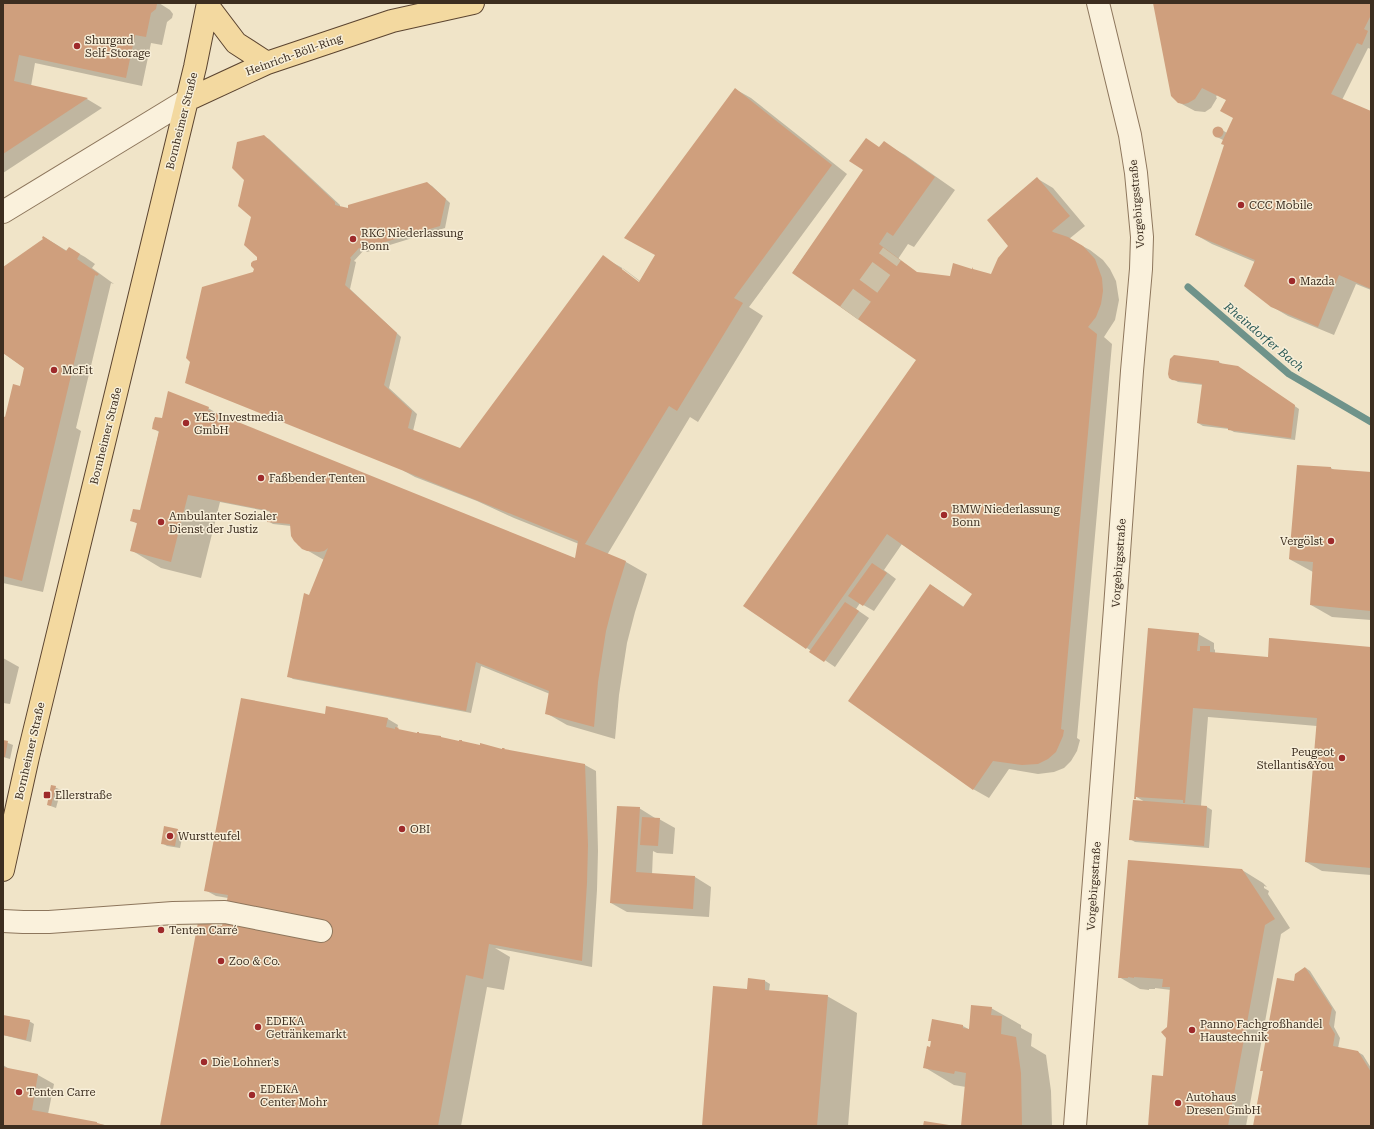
<svg xmlns="http://www.w3.org/2000/svg" width="1374" height="1129" viewBox="0 0 1374 1129" font-family="'Roboto Serif',serif">
  <style>
    .shadow { fill: #0003; fill-rule: evenodd }
    .lines { fill: none; stroke-linecap: round; stroke-linejoin: round }
    .stream { stroke: #6f938a; stroke-width: 7 }
    .building { fill: #cf9f7d }
    .minor-tunnel { stroke: #ccc0a6; stroke-width: 22; stroke-dasharray: 22 11; stroke-linecap: butt }
    .minor-casing { stroke: #8d765c; stroke-width: 24 }
    .major-casing { stroke: #5b4430; stroke-width: 24 }
    .minor { stroke: #faf1dc; stroke-width: 22 }
    .major { stroke: #f3d9a0; stroke-width: 22 }
    .poi-dot { fill: #9e2a2b; stroke: #f7eed8; stroke-width: 1.5 }
    .labels { text-anchor: middle; dominant-baseline: central; stroke-width: 3; stroke-linejoin: round; paint-order: stroke }
    .poi-label { font-size: 11px; fill: #3d2e20; stroke: #f7eed8; text-anchor: start }
    .street-label { font-size: 11px; fill: #3d2e20; stroke: #f7eed8 }
    .water-label { font-size: 12px; font-style: italic; fill: #2f5d5a; stroke: #f7eed8 }
  </style>
  <rect width="100%" height="100%" fill="#f0e4c8"/>
  <path class="shadow" d="M 3,3 L 159,3 L 170,10 L 173,14 L 172,18 L 167,22 L 162,45 L 151,43 L 142,86 L 35,63 L 31,86 L 87,99 L 102,108 L 3,173 Z
    M 1154,3 L 1371,3 L 1371,49 L 1368,48 L 1342,100 L 1371,112 L 1371,290 L 1356,284 L 1334,335 L 1288,316 L 1271,306 L 1255,262 L 1212,244 L 1196,235 L 1225,145 L 1223,140 L 1217,137 L 1213,132 L 1215,129 L 1219,128 L 1227,133 L 1235,118 L 1227,100 L 1217,95 L 1216,97 L 1217,98 L 1211,108 L 1205,112 L 1195,111 L 1178,102 Z
    M 735,89 L 751,98 L 847,174 L 749,307 L 763,316 L 698,422 L 690,417 L 607,555 L 626,562 L 647,574 L 635,612 L 627,643 L 619,695 L 615,739 L 567,725 L 546,713 L 550,694 L 481,666 L 471,713 L 293,679 L 288,676 L 310,596 L 324,560 L 298,545 L 291,526 L 273,524 L 268,521 L 271,512 L 220,502 L 201,578 L 161,568 L 131,550 L 138,524 L 131,520 L 141,511 L 159,432 L 153,428 L 162,419 L 208,408 L 230,421 L 576,559 L 579,544 L 514,518 L 477,501 L 415,477 L 404,471 L 254,273 L 258,261 L 252,217 L 263,136 L 269,139 L 340,205 L 340,207 L 348,209 L 427,183 L 432,186 L 450,203 L 445,228 L 367,252 L 364,250 L 354,261 L 356,262 L 350,289 L 401,337 L 389,388 L 417,414 L 413,431 L 464,451 L 603,257 L 624,269 L 640,281 L 656,255 ZM 622,268 L 643,284 L 642,286 L 622,271 Z
    M 884,143 L 905,155 L 955,190 L 914,247 L 908,244 L 898,259 L 918,274 L 951,277 L 992,275 L 1009,246 L 1038,179 L 1053,188 L 1085,226 L 1069,239 L 1090,250 L 1103,260 L 1110,269 L 1116,281 L 1119,300 L 1115,320 L 1104,337 L 1112,344 L 1077,738 L 1080,740 L 1077,751 L 1071,761 L 1064,768 L 1054,772 L 1038,774 L 1009,769 L 989,798 L 973,789 L 931,585 L 964,607 L 973,594 L 902,544 L 884,570 L 896,579 L 874,611 L 860,603 L 856,609 L 869,618 L 835,667 L 745,606 L 917,360 L 793,272 Z
    M 44,237 L 67,251 L 69,248 L 85,257 L 95,264 L 92,268 L 114,284 L 111,283 L 76,428 L 81,431 L 43,592 L 3,583 L 3,417 L 6,418 L 20,387 L 25,368 L 3,353 L 3,268 L 45,239 Z
    M 1219,362 L 1224,365 L 1243,370 L 1299,409 L 1295,440 L 1234,432 L 1229,429 L 1203,426 L 1198,423 L 1203,385 L 1178,382 L 1173,379 Z
    M 1331,468 L 1334,470 L 1371,473 L 1371,620 L 1332,617 L 1311,605 L 1313,572 L 1291,560 Z
    M 1198,634 L 1214,643 L 1214,649 L 1215,650 L 1215,653 L 1269,658 L 1371,648 L 1371,875 L 1322,871 L 1306,862 L 1317,726 L 1208,717 L 1201,806 L 1207,807 L 1212,810 L 1209,848 L 1135,842 L 1130,839 L 1145,802 L 1135,796 Z
    M 3,658 L 19,667 L 10,704 L 3,703 Z
    M 326,716 L 388,719 L 398,725 L 397,729 L 401,731 L 585,765 L 596,771 L 598,851 L 597,890 L 592,967 L 495,948 L 510,957 L 504,990 L 487,987 L 461,1126 L 161,1126 L 223,927 L 228,898 L 216,896 L 205,890 Z
    M 3,741 L 13,745 L 10,759 L 3,757 Z
    M 52,786 L 61,790 L 56,808 L 48,805 Z
    M 639,808 L 655,818 L 659,819 L 675,828 L 673,854 L 657,853 L 653,851 L 652,875 L 695,877 L 711,887 L 709,917 L 627,912 L 611,903 Z
    M 178,830 L 183,833 L 180,848 L 167,846 L 162,843 Z
    M 1242,870 L 1263,883 L 1267,887 L 1264,886 L 1264,888 L 1269,891 L 1268,894 L 1290,928 L 1281,934 L 1246,1126 L 1149,1126 L 1164,1077 L 1171,990 L 1155,988 L 1155,989 L 1149,989 L 1149,990 L 1140,989 L 1119,977 Z
    M 1306,968 L 1310,971 L 1336,1012 L 1334,1027 L 1340,1038 L 1338,1048 L 1358,1052 L 1363,1055 L 1371,1068 L 1371,1126 L 1254,1126 L 1264,1072 L 1261,1070 L 1295,982 Z
    M 765,981 L 770,984 L 769,991 L 827,996 L 857,1013 L 848,1126 L 703,1126 L 748,990 Z
    M 991,1008 L 1021,1025 L 1021,1028 L 1032,1034 L 1031,1046 L 1046,1055 L 1051,1091 L 1052,1126 L 962,1126 L 966,1087 L 954,1085 L 924,1067 L 931,1048 L 932,1042 L 929,1040 L 933,1020 L 963,1026 L 970,1030 Z
    M 3,1016 L 29,1021 L 34,1024 L 31,1042 L 3,1035 Z
    M 3,1065 L 11,1070 L 38,1075 L 54,1084 L 48,1114 L 110,1126 L 3,1126 Z"/>
  <g class="lines">
    <path class="stream" d="M 1188,287 L 1289,374 L 1371,422"/>
  </g>
  <path class="building" d="M 3,3 L 156,3 L 157,4 L 156,9 L 151,13 L 146,37 L 135,35 L 126,78 L 19,55 L 14,81 L 88,98 L 3,154 Z
    M 1153,3 L 1371,3 L 1371,15 L 1364,29 L 1368,31 L 1362,45 L 1357,43 L 1331,94 L 1371,111 L 1371,289 L 1339,275 L 1318,327 L 1271,307 L 1244,286 L 1255,260 L 1195,235 L 1224,145 L 1221,144 L 1233,118 L 1220,111 L 1226,100 L 1202,88 L 1195,99 L 1188,103 L 1184,104 L 1178,103 L 1171,96 Z
    M 735,88 L 832,165 L 734,298 L 743,303 L 677,411 L 669,406 L 585,544 L 626,561 L 614,600 L 606,631 L 598,682 L 594,727 L 545,714 L 549,691 L 476,662 L 466,711 L 287,677 L 304,593 L 309,595 L 328,548 L 324,551 L 319,552 L 307,551 L 302,549 L 294,541 L 291,536 L 290,524 L 267,522 L 270,511 L 188,495 L 171,562 L 130,551 L 137,523 L 130,521 L 133,509 L 140,510 L 159,431 L 152,429 L 153,423 L 155,417 L 162,418 L 168,391 L 209,407 L 208,410 L 575,558 L 578,541 L 185,383 L 190,362 L 186,358 L 202,287 L 253,272 L 254,269 L 251,266 L 251,263 L 253,261 L 257,260 L 257,257 L 244,245 L 251,217 L 238,206 L 244,180 L 232,168 L 237,142 L 264,135 L 335,202 L 335,205 L 348,208 L 348,205 L 427,182 L 446,199 L 440,226 L 361,249 L 359,248 L 350,258 L 351,259 L 345,285 L 397,333 L 384,385 L 412,411 L 408,428 L 460,448 L 603,255 L 639,282 L 655,255 L 624,238 Z
    M1212.5 132a5.5 5.5 0 1 1 11 0a5.5 5.5 0 1 1-11 0Z
    M 866,138 L 879,147 L 884,141 L 935,177 L 893,236 L 887,232 L 879,244 L 917,272 L 950,276 L 953,263 L 972,269 L 973,267 L 973,269 L 991,274 L 998,258 L 1008,246 L 987,220 L 1037,177 L 1070,216 L 1052,231 L 1053,232 L 1068,237 L 1083,246 L 1095,259 L 1102,278 L 1103,291 L 1101,304 L 1096,317 L 1088,327 L 1097,334 L 1061,729 L 1064,730 L 1063,736 L 1056,752 L 1048,759 L 1038,764 L 1022,765 L 993,761 L 973,790 L 848,701 L 930,584 L 963,607 L 972,594 L 887,534 L 806,649 L 743,606 L 916,360 L 792,273 L 863,170 L 849,161 Z
    M 43,236 L 66,251 L 69,247 L 74,250 L 80,254 L 77,259 L 99,274 L 97,276 L 95,275 L 22,581 L 3,576 L 3,416 L 5,417 L 13,384 L 20,386 L 24,368 L 3,353 L 3,267 L 43,239 L 42,238 Z
    M 1174,355 L 1219,361 L 1219,363 L 1238,366 L 1295,405 L 1291,438 L 1228,430 L 1228,428 L 1197,423 L 1202,384 L 1172,380 L 1169,378 L 1168,374 L 1170,359 Z
    M 1297,465 L 1331,467 L 1331,469 L 1371,472 L 1371,611 L 1310,605 L 1313,562 L 1291,560 L 1289,559 Z
    M 872,563 L 887,573 L 863,606 L 848,596 Z
    M 845,602 L 859,611 L 824,662 L 809,652 Z
    M 1148,628 L 1199,633 L 1197,651 L 1200,651 L 1200,646 L 1210,646 L 1210,652 L 1268,657 L 1269,638 L 1371,647 L 1371,868 L 1305,862 L 1317,718 L 1193,708 L 1185,803 L 1183,803 L 1183,800 L 1136,797 L 1136,799 L 1134,799 Z
    M 241,698 L 325,714 L 326,706 L 388,718 L 386,727 L 395,729 L 395,727 L 399,728 L 398,729 L 417,733 L 417,732 L 419,732 L 419,733 L 441,736 L 441,737 L 459,741 L 459,740 L 462,740 L 462,741 L 480,745 L 480,743 L 502,749 L 502,748 L 505,748 L 504,749 L 585,764 L 588,845 L 587,883 L 582,961 L 489,944 L 483,979 L 466,975 L 438,1126 L 160,1126 L 198,922 L 222,926 L 225,912 L 228,895 L 204,891 Z
    M 3,740 L 8,741 L 5,757 L 3,757 Z
    M 51,785 L 56,786 L 51,806 L 47,805 Z
    M 1133,800 L 1207,806 L 1204,846 L 1129,840 Z
    M 617,806 L 640,807 L 636,872 L 695,876 L 693,909 L 610,903 Z
    M 642,817 L 660,818 L 658,846 L 640,845 Z
    M 164,826 L 178,829 L 175,846 L 161,844 Z
    M 1128,860 L 1242,869 L 1275,919 L 1265,925 L 1228,1126 L 1148,1126 L 1152,1075 L 1163,1076 L 1166,1038 L 1161,1032 L 1167,1027 L 1170,987 L 1162,987 L 1163,979 L 1134,977 L 1134,978 L 1128,977 L 1128,978 L 1118,978 Z
    M 1305,967 L 1332,1008 L 1329,1024 L 1335,1034 L 1333,1046 L 1358,1051 L 1371,1072 L 1371,1126 L 1253,1126 L 1263,1071 L 1260,1071 L 1277,978 L 1294,981 L 1295,974 Z
    M 748,978 L 765,980 L 765,990 L 828,995 L 817,1126 L 702,1126 L 713,986 L 747,989 Z
    M 971,1005 L 992,1007 L 991,1015 L 1002,1016 L 1001,1034 L 1016,1037 L 1021,1073 L 1022,1126 L 961,1126 L 966,1073 L 955,1071 L 954,1074 L 923,1068 L 927,1046 L 930,1047 L 931,1041 L 928,1041 L 932,1019 L 963,1025 L 963,1028 L 969,1029 Z
    M 3,1015 L 30,1020 L 26,1040 L 3,1035 Z
    M 3,1067 L 38,1074 L 32,1110 L 97,1122 L 97,1123 L 108,1126 L 3,1126 Z
    M 924,1121 L 949,1125 L 949,1126 L 923,1126 Z"/>
  <g class="lines">
    <path class="minor-tunnel" d="M 849,313 L 892,254"/>
    <g class="minor-casing">
      <path id="minor" d="M 3,212 L 187,100
        M 3,921 L 23,922 L 49,922 L 173,913 L 225,912 L 321,931
        M 1075,1126 L 1115,608 L 1132,371 L 1141,269 L 1142,237 L 1136,173 L 1130,135 L 1098,3"/>
    </g>
    <g class="major-casing">
      <path id="major" d="M 208,6 L 236,43 L 267,63
        M 187,100 L 267,63 L 392,21 L 473,3
        M 3,870 L 28,757 L 195,67 L 208,3"/>
    </g>
    <use href="#minor" class="minor"/>
    <use href="#major" class="major"/>
  </g>
  <g class="poi-dot">
    <circle cx="77" cy="46" r="4"/>
    <circle cx="1241" cy="205" r="4"/>
    <circle cx="353" cy="239" r="4"/>
    <circle cx="1292" cy="281" r="4"/>
    <circle cx="54" cy="370" r="4"/>
    <circle cx="186" cy="423" r="4"/>
    <circle cx="261" cy="478" r="4"/>
    <circle cx="944" cy="515" r="4"/>
    <circle cx="161" cy="522" r="4"/>
    <circle cx="1331" cy="541" r="4"/>
    <circle cx="1342" cy="758" r="4"/>
    <rect x="43" y="791" width="8" height="8" rx="2"/>
    <circle cx="402" cy="829" r="4"/>
    <circle cx="170" cy="836" r="4"/>
    <circle cx="161" cy="930" r="4"/>
    <circle cx="221" cy="961" r="4"/>
    <circle cx="258" cy="1027" r="4"/>
    <circle cx="1192" cy="1030" r="4"/>
    <circle cx="204" cy="1062" r="4"/>
    <circle cx="19" cy="1092" r="4"/>
    <circle cx="252" cy="1095" r="4"/>
    <circle cx="1178" cy="1103" r="4"/>
  </g>
  <g class="labels">
    <g class="poi-label">
      <text x="85" y="40">Shurgard<tspan x="85" dy="13">Self-Storage</tspan></text>
      <text x="1249" y="205">CCC Mobile</text>
      <text x="361" y="233">RKG Niederlassung<tspan x="361" dy="13">Bonn</tspan></text>
      <text x="1300" y="281">Mazda</text>
      <text x="62" y="370">McFit</text>
      <text x="194" y="417">YES Investmedia<tspan x="194" dy="13">GmbH</tspan></text>
      <text x="269" y="478">Faßbender Tenten</text>
      <text x="952" y="509">BMW Niederlassung<tspan x="952" dy="13">Bonn</tspan></text>
      <text x="169" y="516">Ambulanter Sozialer<tspan x="169" dy="13">Dienst der Justiz</tspan></text>
      <text x="1323" y="541" text-anchor="end">Vergölst</text>
      <text x="1334" y="752" text-anchor="end">Peugeot<tspan x="1334" dy="13">Stellantis&amp;You</tspan></text>
      <text x="55" y="795">Ellerstraße</text>
      <text x="410" y="829">OBI</text>
      <text x="178" y="836">Wurstteufel</text>
      <text x="169" y="930">Tenten Carré</text>
      <text x="229" y="961">Zoo &amp; Co.</text>
      <text x="266" y="1021">EDEKA<tspan x="266" dy="13">Getränkemarkt</tspan></text>
      <text x="1200" y="1024">Panno Fachgroßhandel<tspan x="1200" dy="13">Haustechnik</tspan></text>
      <text x="212" y="1062">Die Lohner's</text>
      <text x="260" y="1089">EDEKA<tspan x="260" dy="13">Center Mohr</tspan></text>
      <text x="27" y="1092">Tenten Carre</text>
      <text x="1186" y="1097">Autohaus<tspan x="1186" dy="13">Dresen GmbH</tspan></text>
    </g>
    <g class="street-label">
      <text transform="translate(294 55) rotate(-20)">Heinrich-Böll-Ring</text>
      <text transform="translate(182 121) rotate(-76)">Bornheimer Straße</text>
      <text transform="translate(1137 204) rotate(-95)">Vorgebirgsstraße</text>
      <text transform="translate(106 436) rotate(-76)">Bornheimer Straße</text>
      <text transform="translate(1119 563) rotate(-86)">Vorgebirgsstraße</text>
      <text transform="translate(30 751) rotate(-77)">Bornheimer Straße</text>
      <text transform="translate(1094 886) rotate(-86)">Vorgebirgsstraße</text>
    </g>
    <g class="water-label">
      <text transform="translate(1264 337) rotate(40)">Rheindorfer Bach</text>
    </g>
  </g>
  <rect width="1374" height="1129" fill="none" stroke="#3d2e20" stroke-width="8"/>
</svg>
